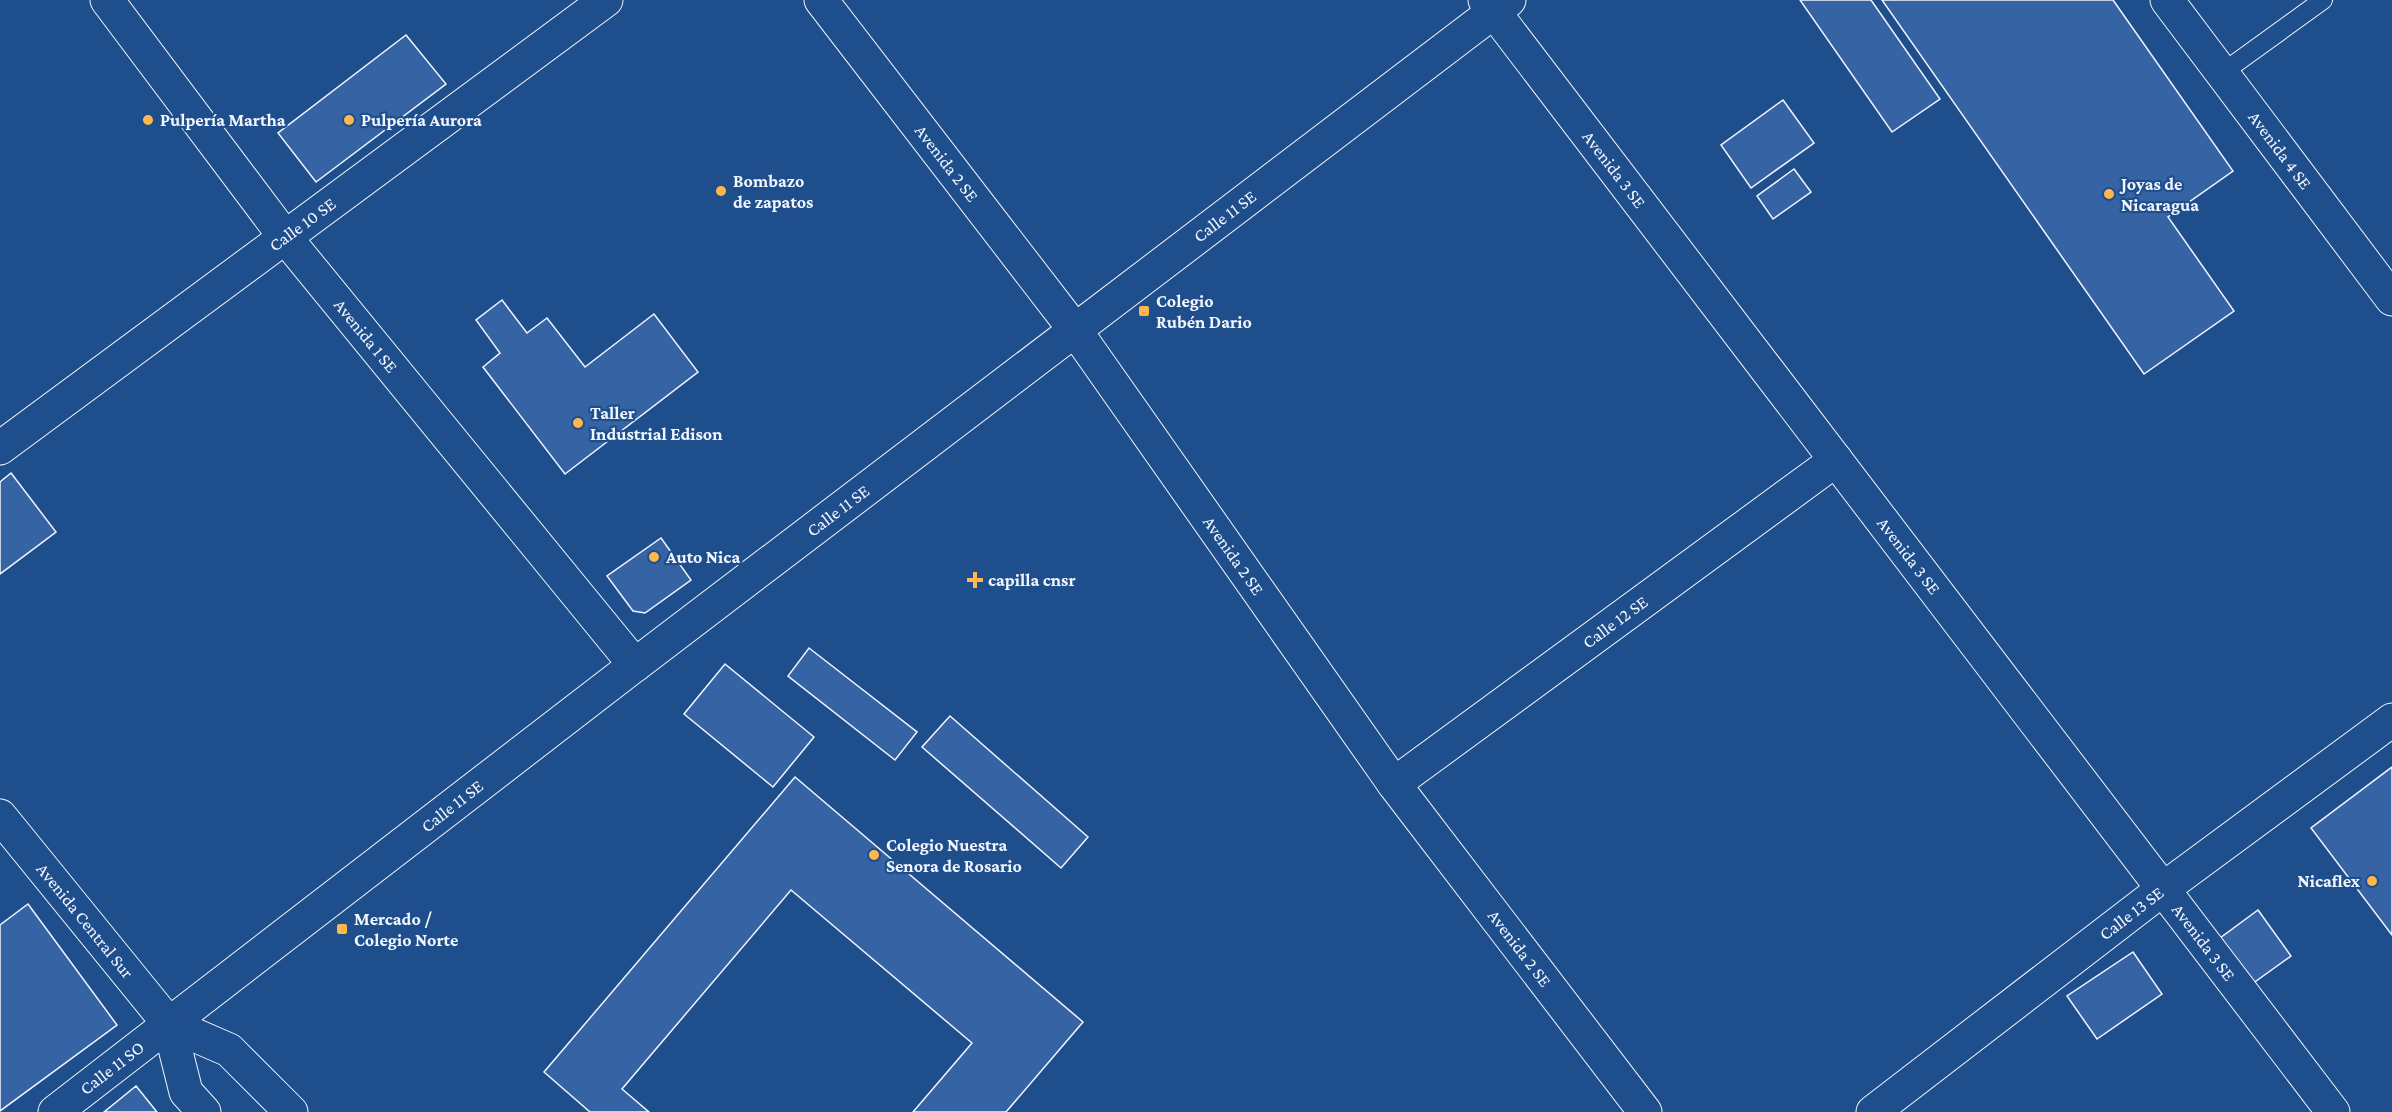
<svg xmlns="http://www.w3.org/2000/svg" width="2392" height="1112" viewBox="0 0 2392 1112" font-family="'Crimson Pro',serif">
  <style>
    .building { fill: #3563a3; stroke: #f2f6ff; stroke-width: 1.5 }
    .lines { fill: none; stroke-linecap: round; stroke-linejoin: round }
    .lane-casing { stroke: #f2f6ff; stroke-width: 20 }
    .street-casing { stroke: #f2f6ff; stroke-width: 35 }
    .secondary-casing { stroke: #f2f6ff; stroke-width: 35 }
    .lane { stroke: #1f4e8c; stroke-width: 18 }
    .street { stroke: #1f4e8c; stroke-width: 33 }
    .secondary { stroke: #1f4e8c; stroke-width: 33 }
    .poi-dot { fill: #ffb74d; stroke: #1f4e8c; stroke-width: 2 }
    .labels { text-anchor: middle; dominant-baseline: central; stroke-width: 4.5; stroke-linejoin: round; paint-order: stroke }
    .poi-label { font-size: 18px; font-weight: bold; fill: #f2f6ff; stroke: #1f4e8c; text-anchor: start }
    .street-label { font-size: 18px; fill: #f2f6ff; stroke: #1f4e8c }
  </style>
  <rect width="100%" height="100%" fill="#1f4e8c"/>
  <path class="building" d="M 1800,0 L 1871,0 L 1940,99 L 1892,132 Z
    M 1882,0 L 2113,0 L 2233,171 L 2168,217 L 2234,311 L 2144,374 Z
    M 406,35 L 446,84 L 316,182 L 278,133 Z
    M 1783,100 L 1814,143 L 1751,188 L 1721,145 Z
    M 1794,169 L 1811,192 L 1773,219 L 1757,196 Z
    M 502,300 L 527,333 L 547,318 L 585,367 L 654,314 L 698,372 L 565,474 L 483,367 L 500,353 L 476,320 Z
    M 11,473 L 56,532 L 0,574 L 0,482 Z
    M 661,538 L 691,580 L 645,613 L 633,611 L 607,576 Z
    M 809,648 L 917,732 L 895,760 L 788,676 Z
    M 725,664 L 814,737 L 773,787 L 684,714 Z
    M 950,716 L 1088,837 L 1061,868 L 922,747 Z
    M 2392,767 L 2392,935 L 2311,828 Z
    M 795,777 L 1083,1022 L 1006,1112 L 913,1112 L 972,1043 L 791,890 L 622,1089 L 649,1112 L 590,1112 L 544,1072 Z
    M 28,904 L 117,1025 L 0,1111 L 0,925 Z
    M 2258,910 L 2291,956 L 2245,989 L 2212,944 Z
    M 2133,952 L 2162,994 L 2097,1039 L 2067,996 Z
    M 136,1086 L 157,1112 L 104,1112 Z"/>
  <g class="lines">
    <g class="lane-casing">
      <path id="lane" d="M 2222,73 L 2323,0"/>
    </g>
    <g class="street-casing">
      <g id="street">
        <path id="s1" d="M 821,0 L 1075,330 L 1394,784 L 1645,1112"/>
        <path id="s2" d="M 1485,0 L 2333,1112"/>
        <path id="s3" d="M 2167,0 L 2392,299"/>
        <path id="s4" d="M 0,448 L 606,0"/>
        <path id="s5" d="M 635,665 L 1509,0"/>
        <path id="s6" d="M 1394,784 L 1836,460"/>
        <path id="s7" d="M 55,1112 L 169,1024"/>
        <path id="s8" d="M 1873,1112 L 2163,889 L 2392,720"/>
      </g>
    </g>
    <g class="secondary-casing">
      <g id="secondary">
        <path id="s9" d="M 107,0 L 285,237 L 635,665 L 169,1024"/>
        <path id="s10" d="M 0,816 L 169,1024 L 186,1092 L 204,1112"/>
        <path d="M 169,1024 L 229,1050 L 291,1112"/>
      </g>
    </g>
    <use href="#lane" class="lane"/>
    <use href="#street" class="street"/>
    <use href="#secondary" class="secondary"/>
  </g>
  <g class="poi-dot">
    <circle cx="148" cy="120" r="6"/>
    <circle cx="349" cy="120" r="6"/>
    <circle cx="721" cy="191" r="6"/>
    <circle cx="2109" cy="194" r="6"/>
    <rect x="1138" y="305" width="12" height="12" rx="3"/>
    <circle cx="578" cy="423" r="6"/>
    <circle cx="654" cy="557" r="6"/>
    <path d="M972 571h6v6h6v6h-6v6h-6v-6h-6v-6h6z"/>
    <circle cx="874" cy="855" r="6"/>
    <circle cx="2372" cy="881" r="6"/>
    <rect x="336" y="923" width="12" height="12" rx="3"/>
  </g>
  <g class="labels">
    <g class="poi-label">
      <text x="160" y="120">Pulpería Martha</text>
      <text x="361" y="120">Pulpería Aurora</text>
      <text x="733" y="181">Bombazo<tspan x="733" dy="21">de zapatos</tspan></text>
      <text x="2121" y="184">Joyas de<tspan x="2121" dy="21">Nicaragua</tspan></text>
      <text x="1156" y="301">Colegio<tspan x="1156" dy="21">Rubén Dario</tspan></text>
      <text x="590" y="413">Taller<tspan x="590" dy="21">Industrial Edison</tspan></text>
      <text x="666" y="557">Auto Nica</text>
      <text x="988" y="580">capilla cnsr</text>
      <text x="886" y="845">Colegio Nuestra<tspan x="886" dy="21">Senora de Rosario</tspan></text>
      <text x="2360" y="881" text-anchor="end">Nicaflex</text>
      <text x="354" y="919">Mercado /<tspan x="354" dy="21">Colegio Norte</tspan></text>
    </g>
    <g class="street-label">
      <text stroke="none"><textPath href="#s3" startOffset="188">Avenida 4 SE</textPath></text>
      <text stroke="none"><textPath href="#s1" startOffset="206">Avenida 2 SE</textPath></text>
      <text stroke="none"><textPath href="#s2" startOffset="213">Avenida 3 SE</textPath></text>
      <text stroke="none"><textPath href="#s5" startOffset="741">Calle 11 SE</textPath></text>
      <text stroke="none"><textPath href="#s4" startOffset="376">Calle 10 SE</textPath></text>
      <text stroke="none"><textPath href="#s9" startOffset="424">Avenida 1 SE</textPath></text>
      <text stroke="none"><textPath href="#s5" startOffset="255">Calle 11 SE</textPath></text>
      <text stroke="none"><textPath href="#s1" startOffset="692">Avenida 2 SE</textPath></text>
      <text stroke="none"><textPath href="#s2" startOffset="699">Avenida 3 SE</textPath></text>
      <text stroke="none"><textPath href="#s6" startOffset="274">Calle 12 SE</textPath></text>
      <text transform="translate(452 806) rotate(-38)">Calle 11 SE</text>
      <text stroke="none"><textPath href="#s8" startOffset="326">Calle 13 SE</textPath></text>
      <text stroke="none"><textPath href="#s10" startOffset="135">Avenida Central Sur</textPath></text>
      <text stroke="none"><textPath href="#s2" startOffset="1185">Avenida 3 SE</textPath></text>
      <text stroke="none"><textPath href="#s1" startOffset="1178">Avenida 2 SE</textPath></text>
      <text stroke="none"><textPath href="#s7" startOffset="72">Calle 11 SO</textPath></text>
    </g>
  </g>
</svg>
